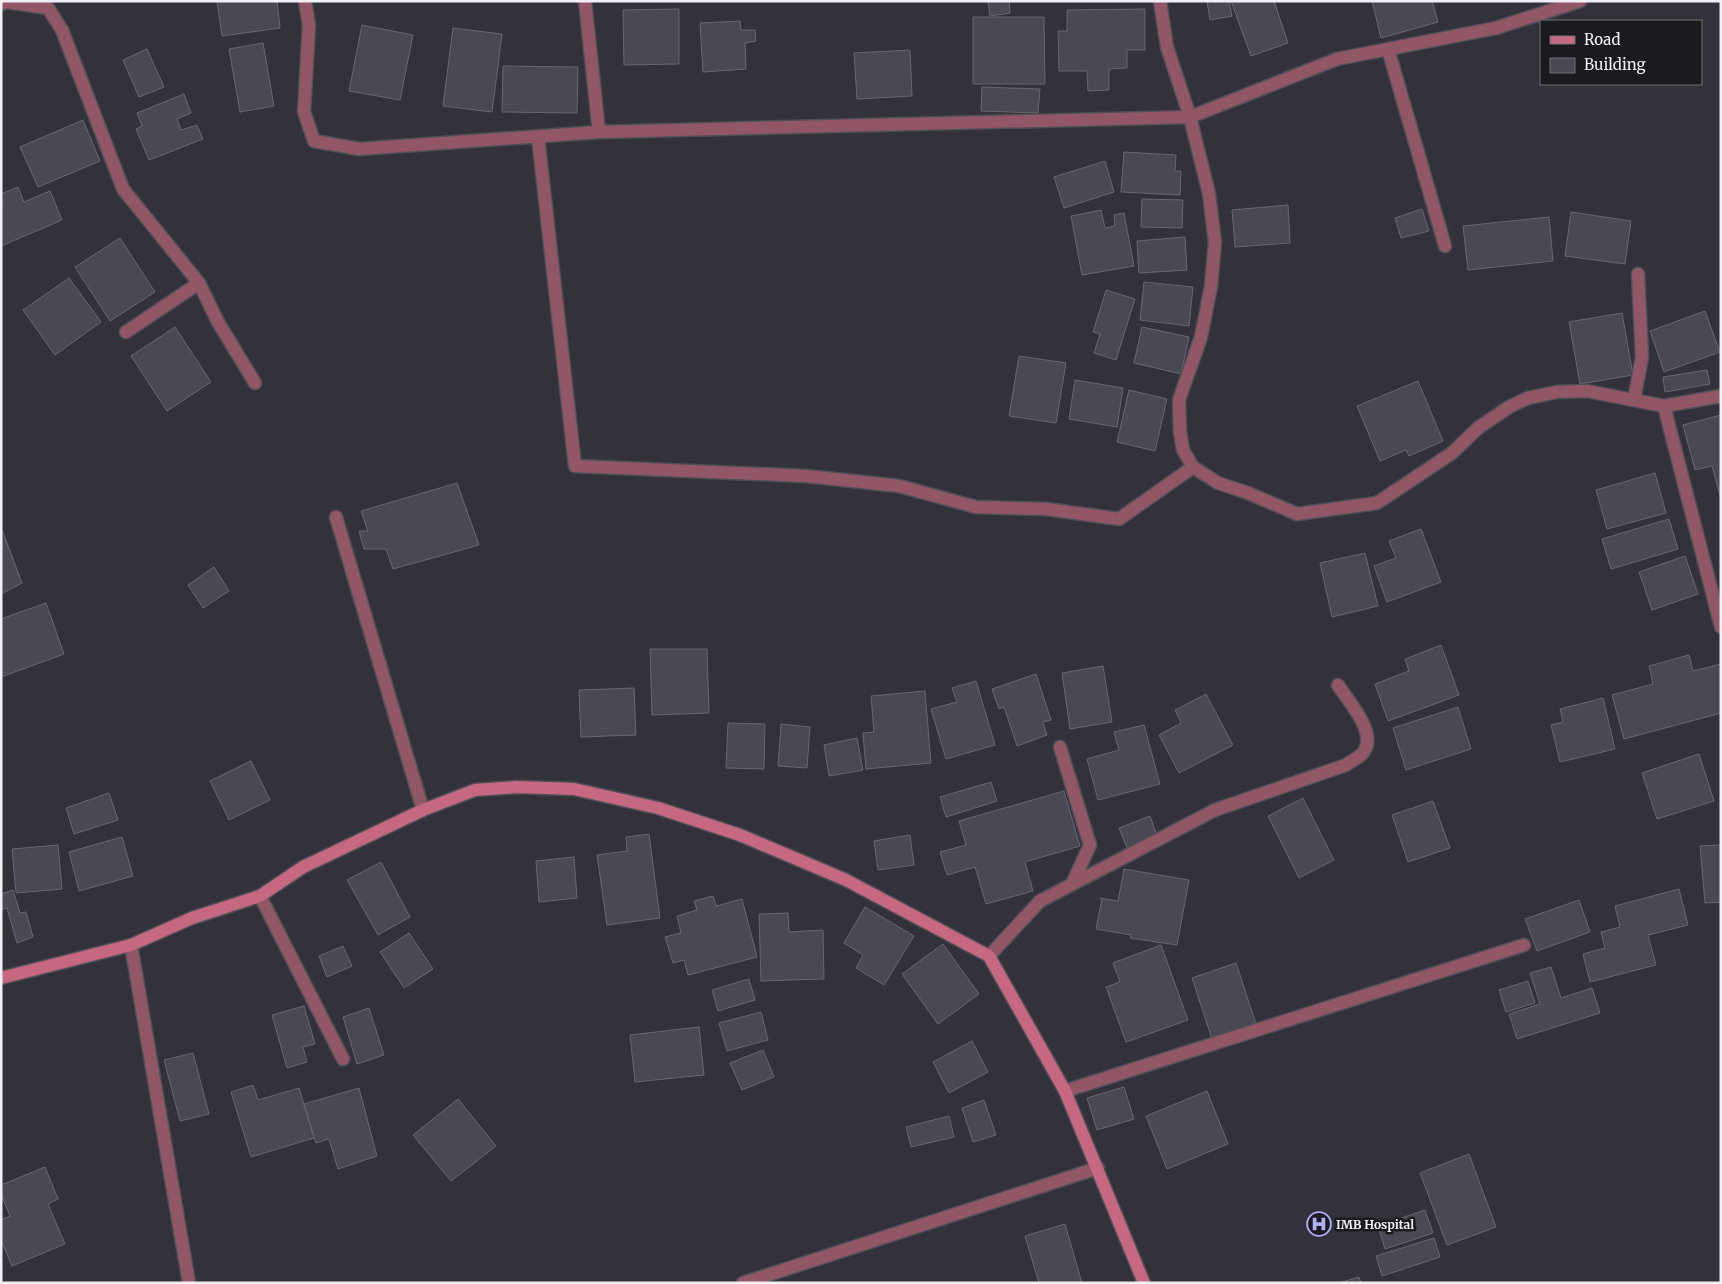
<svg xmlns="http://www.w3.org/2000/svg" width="1722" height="1284" viewBox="0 0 1722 1284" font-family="Merriweather,serif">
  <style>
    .building { fill: #4a4852; stroke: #696772 }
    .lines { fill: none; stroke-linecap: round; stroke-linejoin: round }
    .service-casing { stroke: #515059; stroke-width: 15 }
    .minor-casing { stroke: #515059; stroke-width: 15 }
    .secondary-casing { stroke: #515059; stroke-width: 15 }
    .service { stroke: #925766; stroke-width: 12 }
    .minor { stroke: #925766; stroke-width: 12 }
    .secondary { stroke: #c66881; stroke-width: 12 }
    .labels { text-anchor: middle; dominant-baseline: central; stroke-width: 5; stroke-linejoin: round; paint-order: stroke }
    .poi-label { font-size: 12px; font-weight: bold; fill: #f1f0f7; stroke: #1b1a1f; text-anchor: start }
  </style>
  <rect width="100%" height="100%" fill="#33323b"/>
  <path class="building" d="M 217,1 L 277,1 L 280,28 L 222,36 Z
    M 988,1 L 1009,1 L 1010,13 L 990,16 Z
    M 1207,1 L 1229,1 L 1232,16 L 1210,20 Z
    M 1231,1 L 1274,1 L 1288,43 L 1251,56 Z
    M 1372,1 L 1432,1 L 1438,22 L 1381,38 Z
    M 679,9 L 679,64 L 624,65 L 623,10 Z
    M 1145,9 L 1145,50 L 1127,50 L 1127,68 L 1109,69 L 1109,90 L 1088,91 L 1087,71 L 1059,71 L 1058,31 L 1067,31 L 1067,10 Z
    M 973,17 L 1044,17 L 1045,84 L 973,84 Z
    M 740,21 L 741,30 L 755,30 L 756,41 L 745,43 L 746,69 L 703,72 L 700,23 Z
    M 362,25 L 413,35 L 400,100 L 349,91 Z
    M 453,28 L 502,34 L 492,112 L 443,106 Z
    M 263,43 L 274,106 L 240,112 L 229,49 Z
    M 147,49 L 164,87 L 139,97 L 123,60 Z
    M 910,50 L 912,96 L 857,99 L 854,53 Z
    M 503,66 L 578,67 L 577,113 L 502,112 Z
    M 982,87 L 1040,89 L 1038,113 L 981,111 Z
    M 184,94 L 191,113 L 177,119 L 181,130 L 197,125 L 203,139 L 149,160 L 136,129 L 142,126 L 137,113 Z
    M 83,120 L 100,161 L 38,187 L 20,147 Z
    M 1124,152 L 1176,155 L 1175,171 L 1181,171 L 1180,195 L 1121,192 Z
    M 1105,161 L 1114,192 L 1064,208 L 1054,177 Z
    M 18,187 L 24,202 L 50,191 L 62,220 L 1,246 L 1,208 L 3,208 L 1,194 Z
    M 1142,199 L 1183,200 L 1182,228 L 1141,227 Z
    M 1288,205 L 1290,243 L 1235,247 L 1232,210 Z
    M 1422,209 L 1429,231 L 1401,238 L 1395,218 Z
    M 1101,210 L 1105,228 L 1115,226 L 1114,215 L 1124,213 L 1134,266 L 1082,275 L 1071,216 Z
    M 1571,212 L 1631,221 L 1625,264 L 1565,256 Z
    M 1549,217 L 1553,261 L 1468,270 L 1463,226 Z
    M 1185,237 L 1187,270 L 1139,273 L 1137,241 Z
    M 120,238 L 155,292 L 110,321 L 75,267 Z
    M 69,278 L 101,322 L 55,355 L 23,310 Z
    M 1144,282 L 1193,287 L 1189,326 L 1140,320 Z
    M 1106,290 L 1135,299 L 1116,360 L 1094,353 L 1100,334 L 1093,332 Z
    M 1705,311 L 1720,352 L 1664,372 L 1650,331 Z
    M 1622,313 L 1633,375 L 1580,384 L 1569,322 Z
    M 175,327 L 211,382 L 167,411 L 131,356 Z
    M 1142,327 L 1189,337 L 1181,374 L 1134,363 Z
    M 1019,356 L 1066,363 L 1056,423 L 1009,416 Z
    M 1707,370 L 1710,384 L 1665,392 L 1663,377 Z
    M 1075,380 L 1123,388 L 1117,427 L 1069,419 Z
    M 1418,381 L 1443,441 L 1409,456 L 1406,450 L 1380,461 L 1357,406 Z
    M 1129,390 L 1167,399 L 1155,451 L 1117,442 Z
    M 1721,415 L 1721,499 L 1712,466 L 1695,470 L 1683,425 Z
    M 1655,473 L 1666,513 L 1607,529 L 1596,490 Z
    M 457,483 L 479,545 L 393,569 L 386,549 L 364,549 L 359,531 L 368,531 L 361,511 Z
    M 1669,519 L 1678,549 L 1611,569 L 1602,539 Z
    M 1421,529 L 1441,582 L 1387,602 L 1374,566 L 1396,558 L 1389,541 Z
    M 2,530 L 22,583 L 1,594 L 1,530 Z
    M 1365,553 L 1378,606 L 1332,617 L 1320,563 Z
    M 1685,556 L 1698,594 L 1652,610 L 1639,572 Z
    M 214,567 L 229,591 L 203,608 L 188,585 Z
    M 46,603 L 64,654 L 1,677 L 1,619 Z
    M 1441,645 L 1459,695 L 1388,721 L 1375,684 L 1409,671 L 1405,659 Z
    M 650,649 L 707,649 L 709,713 L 652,715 Z
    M 1689,655 L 1693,671 L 1721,664 L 1721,713 L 1624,739 L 1612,695 L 1653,684 L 1649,666 Z
    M 1103,666 L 1112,722 L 1070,729 L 1062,673 Z
    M 1036,674 L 1051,720 L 1043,722 L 1047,735 L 1017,746 L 1004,707 L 999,709 L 992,689 Z
    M 976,681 L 995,745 L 946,759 L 931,709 L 957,702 L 952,688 Z
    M 634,688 L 636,735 L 581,737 L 579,690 Z
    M 925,691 L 931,763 L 866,769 L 863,733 L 874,732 L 871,696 Z
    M 1206,694 L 1233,745 L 1179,773 L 1159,735 L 1181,723 L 1175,710 Z
    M 1603,698 L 1615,749 L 1560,762 L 1551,725 L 1563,722 L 1560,709 Z
    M 1458,707 L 1471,749 L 1406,770 L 1393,728 Z
    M 728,723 L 765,724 L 764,769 L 726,768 Z
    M 781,724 L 810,727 L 807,768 L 778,766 Z
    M 1144,725 L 1160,784 L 1098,800 L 1087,759 L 1119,750 L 1114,732 Z
    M 857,738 L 863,770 L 829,776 L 824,745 Z
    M 1699,754 L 1714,801 L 1657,819 L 1642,773 Z
    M 251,761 L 270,800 L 229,820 L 210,781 Z
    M 991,782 L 997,801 L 946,817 L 940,797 Z
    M 1064,791 L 1080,846 L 1025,862 L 1033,891 L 986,904 L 975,867 L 947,875 L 940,852 L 966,845 L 959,821 Z
    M 109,793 L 118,820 L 74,834 L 66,808 Z
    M 1303,798 L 1334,860 L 1299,878 L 1268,816 Z
    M 1433,801 L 1450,848 L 1408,862 L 1392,815 Z
    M 1150,816 L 1157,836 L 1127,848 L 1119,828 Z
    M 649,834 L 660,918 L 607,925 L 597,855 L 627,851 L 626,837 Z
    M 910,835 L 914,865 L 878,870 L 874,841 Z
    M 122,837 L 133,876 L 79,891 L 69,852 Z
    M 58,845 L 62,889 L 16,893 L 12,849 Z
    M 1721,845 L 1721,902 L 1705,903 L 1700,846 Z
    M 574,857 L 577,898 L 539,902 L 536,861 Z
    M 381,862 L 410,917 L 378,935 L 347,880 Z
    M 1124,869 L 1189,880 L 1177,945 L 1130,938 L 1131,935 L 1096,929 L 1102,899 L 1100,898 L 1118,901 Z
    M 1679,889 L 1688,925 L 1648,935 L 1656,965 L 1590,982 L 1583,954 L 1605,948 L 1601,932 L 1620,927 L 1615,906 Z
    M 13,890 L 20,913 L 26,912 L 33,937 L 17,943 L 7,908 L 1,910 L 1,894 Z
    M 713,896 L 716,906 L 742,899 L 757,957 L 688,975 L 684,960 L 673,963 L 665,937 L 681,933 L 677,916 L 697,910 L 694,901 Z
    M 1579,900 L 1590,932 L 1537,951 L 1525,919 Z
    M 865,907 L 914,936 L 884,985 L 856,968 L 863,955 L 844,943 Z
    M 788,913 L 789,932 L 823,930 L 824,979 L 761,981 L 759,914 Z
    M 409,933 L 433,969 L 404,988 L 380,952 Z
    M 943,944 L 979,994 L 938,1024 L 902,974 Z
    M 1161,945 L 1188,1020 L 1126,1042 L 1106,987 L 1120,982 L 1113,963 Z
    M 343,946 L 352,966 L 327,977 L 319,956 Z
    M 1236,963 L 1257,1027 L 1213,1042 L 1192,978 Z
    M 1551,967 L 1561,998 L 1592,988 L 1600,1013 L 1517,1039 L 1509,1014 L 1540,1004 L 1530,973 Z
    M 749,979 L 755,1000 L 718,1011 L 712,990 Z
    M 1528,981 L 1535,1003 L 1506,1012 L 1499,990 Z
    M 304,1006 L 315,1044 L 303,1047 L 307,1062 L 287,1068 L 272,1015 Z
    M 369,1008 L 384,1055 L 357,1064 L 343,1017 Z
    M 761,1012 L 768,1040 L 727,1051 L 719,1023 Z
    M 699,1027 L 704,1075 L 635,1082 L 630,1035 Z
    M 972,1041 L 988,1072 L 949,1093 L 933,1062 Z
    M 763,1050 L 774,1077 L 742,1090 L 730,1063 Z
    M 193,1053 L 209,1114 L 180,1121 L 164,1060 Z
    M 253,1085 L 258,1100 L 299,1088 L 314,1138 L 251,1157 L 231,1092 Z
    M 1124,1087 L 1134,1119 L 1097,1130 L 1087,1098 Z
    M 359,1088 L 377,1156 L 338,1169 L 329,1139 L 316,1143 L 304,1104 Z
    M 1207,1091 L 1228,1144 L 1167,1169 L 1146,1116 Z
    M 458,1099 L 496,1146 L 451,1181 L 413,1135 Z
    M 984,1100 L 996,1135 L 973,1142 L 962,1108 Z
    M 949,1116 L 954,1137 L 911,1147 L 906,1127 Z
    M 1469,1154 L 1496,1227 L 1447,1245 L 1420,1173 Z
    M 45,1167 L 58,1199 L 48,1204 L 65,1244 L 12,1266 L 1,1240 L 1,1220 L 10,1216 L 1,1194 L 1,1185 Z
    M 1425,1210 L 1433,1233 L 1385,1249 L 1378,1226 Z
    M 1065,1224 L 1082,1283 L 1039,1283 L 1025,1236 Z
    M 1434,1238 L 1440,1257 L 1382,1276 L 1376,1256 Z
    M 1359,1277 L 1361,1283 L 1339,1283 Z"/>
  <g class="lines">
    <g class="service-casing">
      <path id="service" d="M 336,517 L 423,810
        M 1060,747 L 1090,845 L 1072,884
        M 989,956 L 1040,901 L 1215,810 L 1346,765 C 1351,761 1358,758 1362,754 C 1380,735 1348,701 1338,685
        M 1065,1091 L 1524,945"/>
    </g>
    <g class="minor-casing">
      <path id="minor" d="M 305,1 L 309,25 L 304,112 L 314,141 L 359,149 L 599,132 L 1190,117 L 1337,59 L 1496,28 L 1580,1
        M 585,1 L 599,132
        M 1160,1 L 1167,47 L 1190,117 L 1209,194 L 1215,242 L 1211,286 L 1201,337 L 1179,400 L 1180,432 L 1183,450 L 1193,467 L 1218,483 L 1248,493 L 1297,514 L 1377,503 L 1452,453 L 1478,428 L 1509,407 L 1528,398 L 1557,392 L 1587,391 L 1664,406 L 1721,627
        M 1,4 L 7,2 L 48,8 L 62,30 L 123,189 L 199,283 L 218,322 L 255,383
        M 1388,49 L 1445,246
        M 538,137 L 575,466 L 806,476 L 899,486 L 976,507 L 1046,509 L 1119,519 L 1193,467
        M 126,332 L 199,283
        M 1634,400 L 1642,357 L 1638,274
        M 1664,406 L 1721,396
        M 260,896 L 343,1059
        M 131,945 L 189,1283
        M 743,1283 L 1098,1168"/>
    </g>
    <g class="secondary-casing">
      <path id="secondary" d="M 1,978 L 131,945 L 192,918 L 260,896 L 303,867 L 423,810 L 475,790 L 517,787 L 574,789 L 658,808 L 740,835 L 846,880 L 989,956 L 1065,1091 L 1144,1283"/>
    </g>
    <use href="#service" class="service"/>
    <use href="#minor" class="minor"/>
    <use href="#secondary" class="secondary"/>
  </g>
  <defs>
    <g id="hospital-ring" transform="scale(1.25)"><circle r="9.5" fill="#1b1a1f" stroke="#aeaefa" stroke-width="1.5"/><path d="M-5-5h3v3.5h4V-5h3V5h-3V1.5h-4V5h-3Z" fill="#aeaefa"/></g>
  </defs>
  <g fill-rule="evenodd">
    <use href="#hospital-ring" x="1319" y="1224"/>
  </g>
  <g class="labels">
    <g class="poi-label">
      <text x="1336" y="1224">IMB Hospital</text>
    </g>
  </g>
  <rect width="1722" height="1284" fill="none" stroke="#f1f0f7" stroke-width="5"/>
  <rect x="1540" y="20" width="162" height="65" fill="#1b1a1f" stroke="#717075"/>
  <rect x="1550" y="36" width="25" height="8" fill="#c66881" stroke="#717075"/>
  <text x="1584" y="45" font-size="15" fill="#f1f0f7">Road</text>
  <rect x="1550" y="58" width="25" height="15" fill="#4a4852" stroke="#717075"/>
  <text x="1584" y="70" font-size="15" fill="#f1f0f7">Building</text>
</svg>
